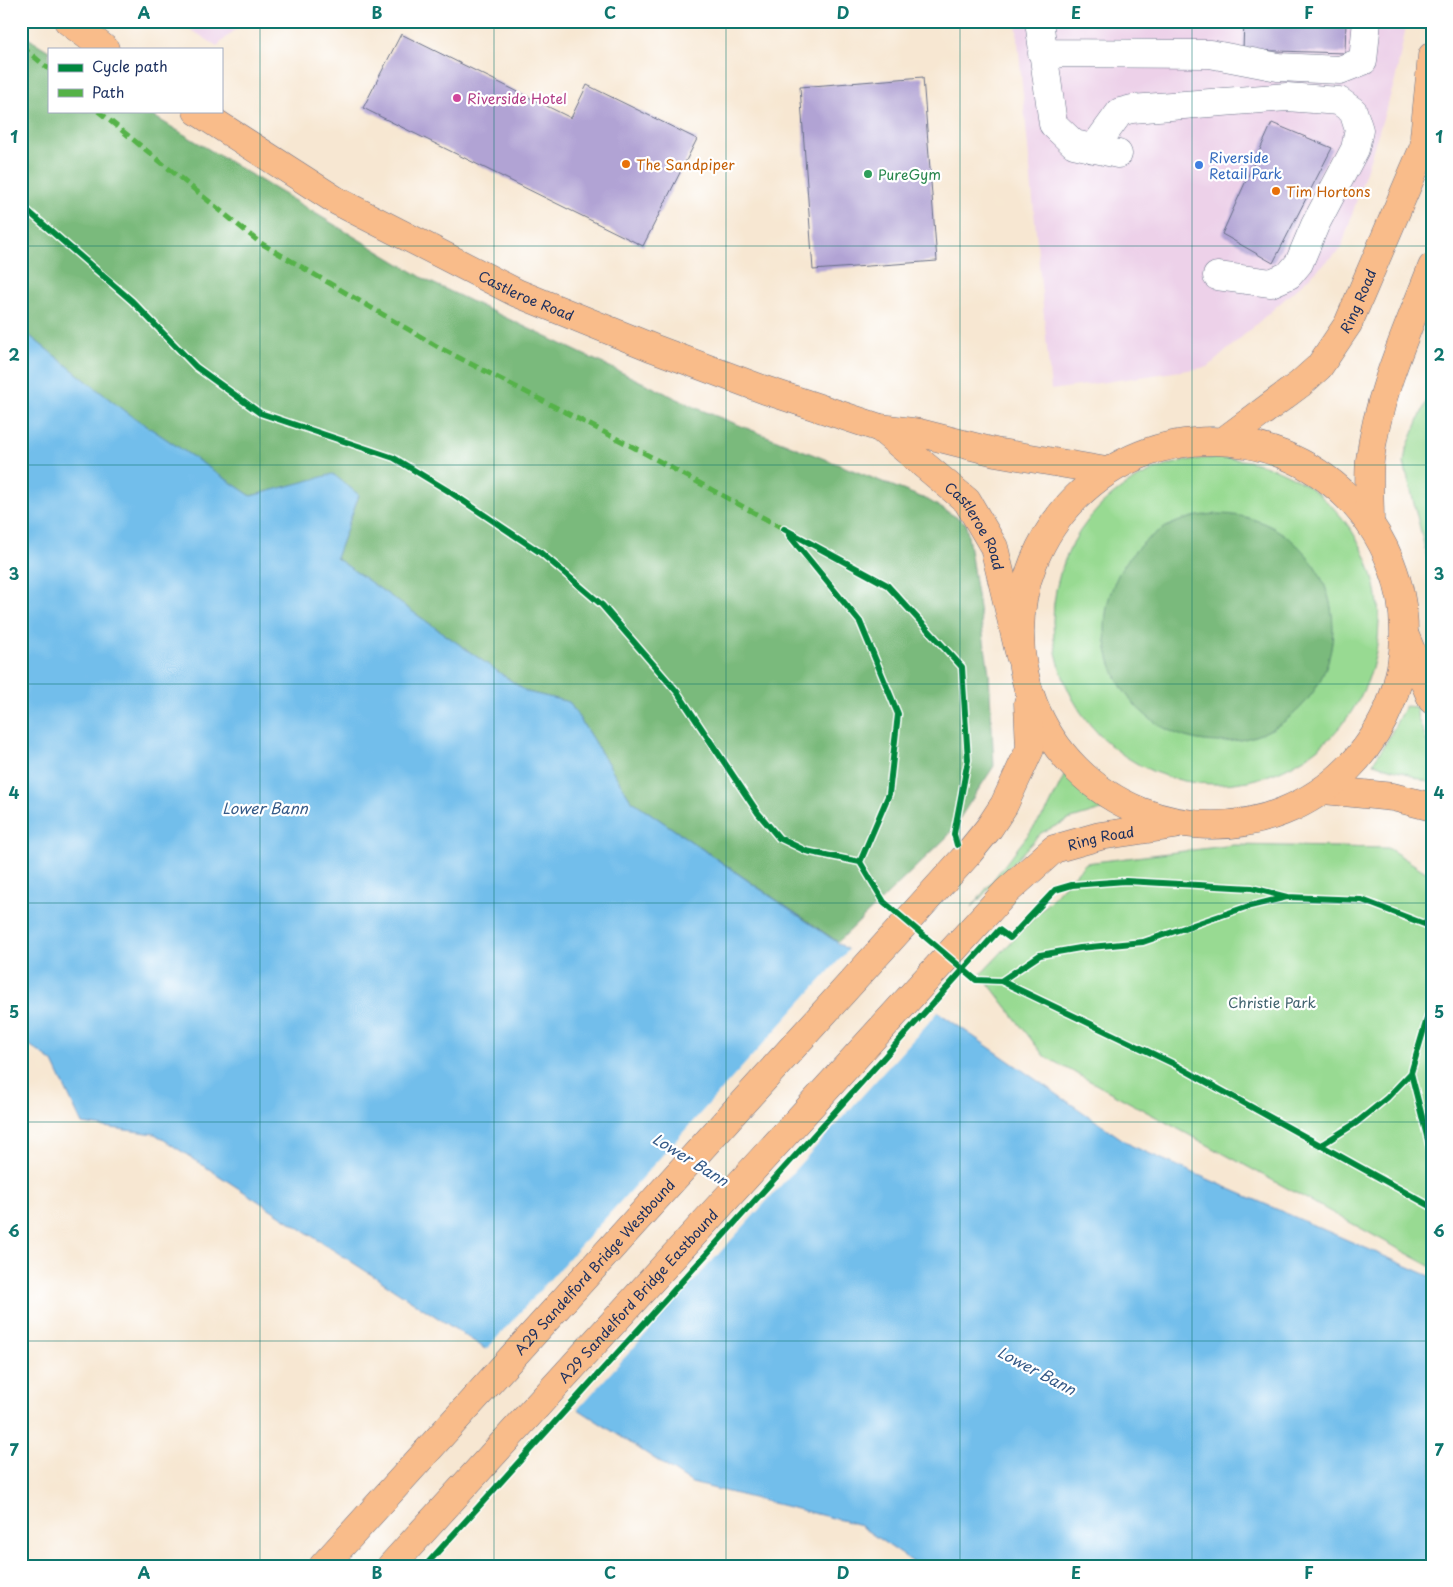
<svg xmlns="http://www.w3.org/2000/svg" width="1453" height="1587" viewBox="0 0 1453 1587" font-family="'Playpen Sans',sans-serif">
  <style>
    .built { fill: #edd1e9 }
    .green { fill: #98da92; stroke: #5a8478 }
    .forest { fill: #7aba7c; stroke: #4a746d }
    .water { fill: #72beeb; stroke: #4676a4 }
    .pier { fill: #f7e7d2 }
    .building { fill: #b1a3d4 }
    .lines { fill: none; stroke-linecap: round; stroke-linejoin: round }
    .minor-casing { stroke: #686f87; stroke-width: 29 }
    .major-casing { stroke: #686f87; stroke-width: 29 }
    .highway-casing { stroke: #686f87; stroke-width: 29 }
    .minor { stroke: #fff; stroke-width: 28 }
    .major { stroke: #f9bc8a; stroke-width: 28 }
    .highway { stroke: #f9bc8a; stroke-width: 28 }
    .quiet { stroke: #55b248; stroke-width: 5; stroke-dasharray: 10 5; stroke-linecap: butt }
    .cycleway-casing { stroke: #fff; stroke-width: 9 }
    .cycleway { stroke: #00873e; stroke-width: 6 }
    .grid { fill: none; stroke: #0f766e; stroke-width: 1; stroke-opacity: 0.55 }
    .hotel-dot { fill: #d1479c; stroke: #fff; stroke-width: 2 }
    .food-dot { fill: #e8710a; stroke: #fff; stroke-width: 2 }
    .shop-dot { fill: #3f7fe0; stroke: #fff; stroke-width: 2 }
    .leisure-dot { fill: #2e9e5b; stroke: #fff; stroke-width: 2 }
    .labels { text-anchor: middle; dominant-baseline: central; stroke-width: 4.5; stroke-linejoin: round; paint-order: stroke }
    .hotel-label { font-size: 14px; fill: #b23c85; stroke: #fff; text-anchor: start }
    .shop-label { font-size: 14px; fill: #366cbe; stroke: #fff; text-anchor: start }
    .food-label { font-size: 14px; fill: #c56008; stroke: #fff; text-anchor: start }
    .leisure-label { font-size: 14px; fill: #27864d; stroke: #fff; text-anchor: start }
    .street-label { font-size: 14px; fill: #1b2f5e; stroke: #fff }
    .park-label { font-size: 14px; fill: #40626e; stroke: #fff }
    .water-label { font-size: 15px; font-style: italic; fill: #355a88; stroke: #fff }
    .neatline { fill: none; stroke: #0f766e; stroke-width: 2 }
    .grid-label { font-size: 16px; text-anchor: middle; font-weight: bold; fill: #0f766e }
  </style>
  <rect width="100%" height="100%" fill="#fff"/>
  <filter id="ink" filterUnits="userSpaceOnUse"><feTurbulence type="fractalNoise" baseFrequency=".02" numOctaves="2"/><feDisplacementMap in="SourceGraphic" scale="10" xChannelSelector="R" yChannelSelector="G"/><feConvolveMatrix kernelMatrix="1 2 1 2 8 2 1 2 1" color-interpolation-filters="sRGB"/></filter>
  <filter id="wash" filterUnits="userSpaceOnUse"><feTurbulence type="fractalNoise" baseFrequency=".0096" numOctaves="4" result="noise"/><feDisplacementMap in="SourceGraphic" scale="20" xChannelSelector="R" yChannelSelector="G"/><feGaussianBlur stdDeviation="1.12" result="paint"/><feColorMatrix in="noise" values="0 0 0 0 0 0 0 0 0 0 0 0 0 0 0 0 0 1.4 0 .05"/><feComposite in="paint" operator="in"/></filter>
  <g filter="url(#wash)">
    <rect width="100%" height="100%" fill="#f7e7d2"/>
    <path class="built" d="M 177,21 L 245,21 L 217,46 Z
      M 1016,21 L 1407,21 L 1395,81 L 1341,249 L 1208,367 L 1051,390 Z"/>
    <path class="green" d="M 1432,388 L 1432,577 L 1404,463 L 1406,450 Z
      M1053 621a163 163 0 1 1 326 0a163 163 0 1 1-326 0Z
      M 1405,706 L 1416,707 L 1418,719 L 1432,754 L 1432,784 L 1403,772 L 1373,763 L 1387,741 Z
      M 1065,774 L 1108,808 L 1068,820 L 1041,833 L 972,907 L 1048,809 Z
      M 1234,845 L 1388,848 L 1432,876 L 1432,1267 L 1044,1056 L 981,974 L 1086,863 Z"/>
    <path class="forest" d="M 21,34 L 49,51 L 49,111 L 145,111 L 428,281 L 701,410 L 928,500 L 966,523 L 989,673 L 994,766 L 948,836 L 838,942 L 631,800 L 569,702 L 527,692 L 336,558 L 359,495 L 333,475 L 251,496 L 123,410 L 21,329 Z
      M1105 628a114 114 0 1 1 228 0a114 114 0 1 1-228 0Z"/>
    <path class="water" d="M 21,329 L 123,410 L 251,496 L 333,474 L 359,495 L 336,558 L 527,692 L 569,702 L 631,800 L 1132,1146 L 1432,1277 L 1432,1566 L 919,1566 L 857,1524 L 692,1483 L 155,1134 L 82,1124 L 53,1062 L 21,1039 Z"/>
    <path class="pier" d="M 850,948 L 940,1010 L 576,1411 L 484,1352 Z"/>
    <g id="blocks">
      <path class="building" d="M 1244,21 L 1346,21 L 1345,53 L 1243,50 Z
        M 401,34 L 571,118 L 587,85 L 697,139 L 643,246 L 363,108 Z
        M 923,77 L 937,261 L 813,270 L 800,87 Z
        M 1272,123 L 1332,148 L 1273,263 L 1222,234 Z"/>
    </g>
  </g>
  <g filter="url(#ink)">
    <use href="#blocks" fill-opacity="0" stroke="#686f87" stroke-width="1"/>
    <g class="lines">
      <g class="minor-casing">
        <path id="minor" d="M 1039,21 L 1053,124 L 1074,144 L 1118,154
          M 1042,53 L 1210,54 L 1278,67 L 1340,70 L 1363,61 L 1367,21
          M 1093,149 L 1120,112 L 1132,109 L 1287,97 L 1339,101 L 1353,111 L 1359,130 L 1355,149 L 1315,225 L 1299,263 L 1289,275 L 1271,283 L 1217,276"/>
      </g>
      <g class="major-casing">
        <g id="major">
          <path d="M 68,21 L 105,49"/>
          <path id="s1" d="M 197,111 L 337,201 L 517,293 L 653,348 L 765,390 L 880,428 L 920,433 L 995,452 L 1106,471"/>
          <path id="s2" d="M 880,428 L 967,501 L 994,547 L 1020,656"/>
          <path d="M 1405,636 L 1432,700"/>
          <path d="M 1324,790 L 1393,797 L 1432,807"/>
        </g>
      </g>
      <g class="highway-casing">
        <g id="highway">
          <path d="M 1424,137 L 1432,56"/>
          <path id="s3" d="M 1225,440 L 1300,384 L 1319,367 L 1348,324 L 1423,149 L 1432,120"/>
          <circle cx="1212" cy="633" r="192"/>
          <path d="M 1370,521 C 1370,501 1368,480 1370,460 C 1378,393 1408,329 1432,267"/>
          <path id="s4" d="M 323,1566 L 967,855 L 989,828 L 1004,805 L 1030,749 L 1028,703"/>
          <path id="s5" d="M 391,1566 L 1006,892 L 1054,849 L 1100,836 L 1175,825"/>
        </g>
      </g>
      <use href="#minor" class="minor"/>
      <use href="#major" class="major"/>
      <use href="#highway" class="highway"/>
      <path class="quiet" d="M 21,46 L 49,69
        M 98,111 L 259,242 L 440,348 L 633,447 L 788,531"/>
      <g class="cycleway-casing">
        <path id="cycleway" d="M 21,205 L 132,301 L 196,367 L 260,413 L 394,458 L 450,492 L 541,553 L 602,605 L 678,693 L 758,813 L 779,838 L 806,851 L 860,862 L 884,902 L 976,980 L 1001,981 L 1172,1063 L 1432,1207
          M 784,529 L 887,585 L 962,667 L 968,760 L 954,834 L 957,845
          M 789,535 L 860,622 L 898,714 L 889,794 L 860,862
          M 1001,981 L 1040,955 L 1080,948 L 1143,942 L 1246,907 L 1287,897 L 1362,900 L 1432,927
          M 1432,1002 L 1411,1073 L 1432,1156
          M 1321,1145 L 1356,1123 L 1387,1098 L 1411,1073
          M 425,1566 L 999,930 L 1010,938 L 1055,890 L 1072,885 L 1126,881 L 1252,888 L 1287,897"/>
      </g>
      <use href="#cycleway" class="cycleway"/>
    </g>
  </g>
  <path class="grid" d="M 260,21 L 260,1566M 494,21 L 494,1566M 726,21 L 726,1566M 960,21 L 960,1566M 1192,21 L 1192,1566M 21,246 L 1432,246M 21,465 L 1432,465M 21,684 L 1432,684M 21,903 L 1432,903M 21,1122 L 1432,1122M 21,1341 L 1432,1341"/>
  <circle class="hotel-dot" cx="457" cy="98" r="5"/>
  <g class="food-dot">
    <circle cx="626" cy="164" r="5"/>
    <circle cx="1276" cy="191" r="5"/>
  </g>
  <circle class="shop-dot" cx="1199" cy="165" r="5"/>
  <circle class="leisure-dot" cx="868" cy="174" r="5"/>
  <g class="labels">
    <g class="hotel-label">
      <text x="467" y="98">Riverside Hotel</text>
    </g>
    <g class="shop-label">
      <text x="1209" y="157">Riverside<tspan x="1209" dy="16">Retail Park</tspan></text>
    </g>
    <g class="food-label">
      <text x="636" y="164">The Sandpiper</text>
      <text x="1286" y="191">Tim Hortons</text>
    </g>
    <g class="leisure-label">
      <text x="878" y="174">PureGym</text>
    </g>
    <g class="street-label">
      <text stroke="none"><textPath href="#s1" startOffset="378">Castleroe Road</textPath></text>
      <text stroke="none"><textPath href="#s3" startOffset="196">Ring Road</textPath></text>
      <text stroke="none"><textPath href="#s2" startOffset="139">Castleroe Road</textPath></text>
      <text stroke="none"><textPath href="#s5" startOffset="1025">Ring Road</textPath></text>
      <text stroke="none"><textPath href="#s4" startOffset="404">A29 Sandelford Bridge Westbound</textPath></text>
      <text stroke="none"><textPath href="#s5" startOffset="366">A29 Sandelford Bridge Eastbound</textPath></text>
    </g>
    <g class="park-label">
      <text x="1272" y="1002">Christie Park</text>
    </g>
    <g class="water-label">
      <text x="265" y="807">Lower Bann</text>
      <text transform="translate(691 1159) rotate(32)">Lower Bann</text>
      <text transform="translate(1037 1370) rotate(28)">Lower Bann</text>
    </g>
  </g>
  <rect width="1453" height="1587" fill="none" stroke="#fff" stroke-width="55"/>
  <rect x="48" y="48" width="175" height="65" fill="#ffffff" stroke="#a4acbf"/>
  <rect x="58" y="64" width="25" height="8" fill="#00873e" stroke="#a4acbf"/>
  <text x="92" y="72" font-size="15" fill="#1b2f5e">Cycle path</text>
  <rect x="58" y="89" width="25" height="8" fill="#55b248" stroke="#a4acbf"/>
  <text x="92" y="98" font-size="15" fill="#1b2f5e">Path</text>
  <rect x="28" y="28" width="1398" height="1532" class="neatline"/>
  <g class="grid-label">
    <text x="144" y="19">A</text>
    <text x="377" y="19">B</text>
    <text x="610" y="19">C</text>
    <text x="843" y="19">D</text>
    <text x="1076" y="19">E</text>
    <text x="1309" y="19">F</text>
    <text x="14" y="143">1</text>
    <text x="1439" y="143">1</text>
    <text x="14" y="361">2</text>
    <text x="1439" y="361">2</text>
    <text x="14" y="580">3</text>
    <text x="1439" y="580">3</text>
    <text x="14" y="799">4</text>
    <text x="1439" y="799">4</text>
    <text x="14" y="1018">5</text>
    <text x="1439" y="1018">5</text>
    <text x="14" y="1237">6</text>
    <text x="1439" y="1237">6</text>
    <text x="14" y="1456">7</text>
    <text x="1439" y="1456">7</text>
    <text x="144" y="1579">A</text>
    <text x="377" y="1579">B</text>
    <text x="610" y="1579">C</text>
    <text x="843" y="1579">D</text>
    <text x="1076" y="1579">E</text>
    <text x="1309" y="1579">F</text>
  </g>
</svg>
